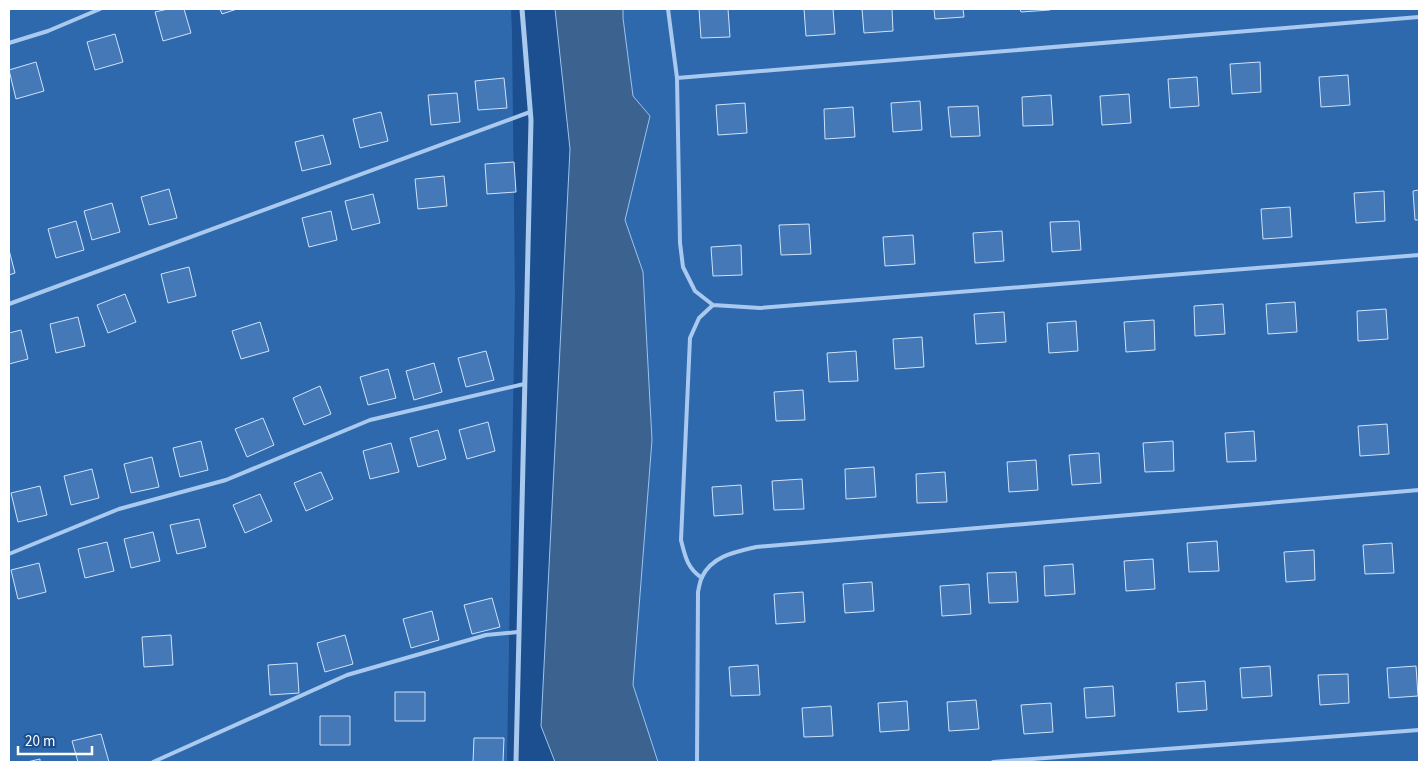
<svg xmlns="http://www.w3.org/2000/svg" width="1428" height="771" viewBox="0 0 1428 771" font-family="'Source Sans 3',sans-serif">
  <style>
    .green { fill: #2e69ad }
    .water { fill: #3c6290; stroke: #9cc4f0 }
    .building { fill: #4478b7; stroke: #cfe3fa }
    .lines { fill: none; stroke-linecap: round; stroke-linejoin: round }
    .service { stroke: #a9c9ee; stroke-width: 4 }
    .minor { stroke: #a9c9ee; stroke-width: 5 }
  </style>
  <rect width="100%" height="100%" fill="#1b4f8f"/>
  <path class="green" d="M 9,9 L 511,9 L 512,32 L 515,296 L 507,762 L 9,762 Z
    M 623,9 L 1419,9 L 1419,762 L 658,762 L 633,685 L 652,440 L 643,273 L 625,220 L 650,116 L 633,96 L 623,18 Z"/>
  <path class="water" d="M 555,9 L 623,9 L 623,18 L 633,96 L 650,116 L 625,220 L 643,272 L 652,440 L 633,685 L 658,762 L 555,762 L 541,726 L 570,149 Z"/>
  <path class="building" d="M 168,9 L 184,9 L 191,33 L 163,41 L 155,12 Z
    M 220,9 L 237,9 L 222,14 Z
    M 699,9 L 728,9 L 730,37 L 701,38 Z
    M 804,9 L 833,9 L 835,34 L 806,36 Z
    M 862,9 L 892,9 L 893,31 L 864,33 Z
    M 934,9 L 963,9 L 964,17 L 935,19 Z
    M 1020,9 L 1050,9 L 1050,10 L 1021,12 Z
    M 115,34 L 123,62 L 95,70 L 87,42 Z
    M 36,62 L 44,91 L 16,99 L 9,70 Z
    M 1260,62 L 1261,92 L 1232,94 L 1230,64 Z
    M 1348,75 L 1350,105 L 1321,107 L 1319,77 Z
    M 1197,77 L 1199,106 L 1170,108 L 1168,79 Z
    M 504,78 L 507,108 L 478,110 L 475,81 Z
    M 457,93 L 460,122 L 431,125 L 428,95 Z
    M 1129,94 L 1131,123 L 1102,125 L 1100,96 Z
    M 1051,95 L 1053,125 L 1023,126 L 1022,97 Z
    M 920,101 L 922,130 L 893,132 L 891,103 Z
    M 745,103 L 747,133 L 718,135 L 716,105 Z
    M 978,106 L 980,136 L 951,137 L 948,107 Z
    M 853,107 L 855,137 L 825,139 L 824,109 Z
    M 381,112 L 388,141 L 360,148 L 353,119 Z
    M 323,135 L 331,164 L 302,171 L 295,142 Z
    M 514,162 L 516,192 L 487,194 L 485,164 Z
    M 444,176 L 447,206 L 418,209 L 415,179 Z
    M 169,189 L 177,218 L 149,225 L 141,197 Z
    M 1419,190 L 1419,220 L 1415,220 L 1413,191 Z
    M 1384,191 L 1385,221 L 1356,223 L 1354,193 Z
    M 373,194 L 380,223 L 352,230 L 345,201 Z
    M 112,203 L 120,232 L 92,240 L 84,211 Z
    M 1290,207 L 1292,237 L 1263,239 L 1261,209 Z
    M 331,211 L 337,240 L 309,247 L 302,218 Z
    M 76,221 L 84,250 L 56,258 L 48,229 Z
    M 1079,221 L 1081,250 L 1052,252 L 1050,222 Z
    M 809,224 L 811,254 L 781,255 L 779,225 Z
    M 1002,231 L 1004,261 L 975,263 L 973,233 Z
    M 913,235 L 915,264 L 885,266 L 883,237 Z
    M 741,245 L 742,275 L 713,276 L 711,247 Z
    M 9,250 L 15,273 L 9,275 Z
    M 189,267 L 196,296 L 168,303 L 161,274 Z
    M 125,294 L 136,322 L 108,333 L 97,305 Z
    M 1295,302 L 1297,332 L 1268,334 L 1266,304 Z
    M 1223,304 L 1225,334 L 1195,336 L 1194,306 Z
    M 1386,309 L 1388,339 L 1358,341 L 1357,311 Z
    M 1004,312 L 1006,342 L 976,344 L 974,314 Z
    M 78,317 L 85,346 L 56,353 L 50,324 Z
    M 1154,320 L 1155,350 L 1126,352 L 1124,322 Z
    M 1076,321 L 1078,351 L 1049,353 L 1047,323 Z
    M 260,322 L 269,351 L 241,359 L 232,331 Z
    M 21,330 L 28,359 L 9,364 L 9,333 Z
    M 922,337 L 924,367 L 895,369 L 893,339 Z
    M 486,351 L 494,380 L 466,387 L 458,358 Z
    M 856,351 L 858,381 L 829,382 L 827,353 Z
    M 434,363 L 442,392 L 414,400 L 406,371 Z
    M 388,369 L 396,398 L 368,405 L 360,377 Z
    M 320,386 L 331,414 L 304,425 L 293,398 Z
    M 803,390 L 805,420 L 776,421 L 774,392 Z
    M 263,418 L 274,445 L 247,457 L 235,429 Z
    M 488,422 L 495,451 L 467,459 L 459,430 Z
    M 1387,424 L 1389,454 L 1360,456 L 1358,426 Z
    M 438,430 L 446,459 L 418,467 L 410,438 Z
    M 1254,431 L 1256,461 L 1227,462 L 1225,433 Z
    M 201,441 L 208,470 L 180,477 L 173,448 Z
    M 1173,441 L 1174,471 L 1145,472 L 1143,443 Z
    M 391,443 L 399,472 L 370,479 L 363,451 Z
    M 1099,453 L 1101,483 L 1072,485 L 1069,455 Z
    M 152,457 L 159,487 L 131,493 L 124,464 Z
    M 1036,460 L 1038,490 L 1009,492 L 1007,462 Z
    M 874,467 L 876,497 L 846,499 L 845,469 Z
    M 92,469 L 99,498 L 71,505 L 64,476 Z
    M 321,472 L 333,499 L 306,511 L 294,483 Z
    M 945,472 L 947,502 L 917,503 L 916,474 Z
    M 802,479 L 804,509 L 774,510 L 772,481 Z
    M 741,485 L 743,514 L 714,516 L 712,487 Z
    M 40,486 L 47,515 L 18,522 L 11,493 Z
    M 260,494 L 272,521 L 245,533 L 233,505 Z
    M 199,519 L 206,547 L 177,554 L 170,525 Z
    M 153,532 L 160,561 L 131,568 L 124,539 Z
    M 1217,541 L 1219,571 L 1189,572 L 1187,543 Z
    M 107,542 L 114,571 L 85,578 L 78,549 Z
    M 1392,543 L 1394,573 L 1365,574 L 1363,545 Z
    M 1314,550 L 1315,580 L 1286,582 L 1284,552 Z
    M 1153,559 L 1155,589 L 1126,591 L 1124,561 Z
    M 39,563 L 46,592 L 18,599 L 11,570 Z
    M 1073,564 L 1075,594 L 1045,596 L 1044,566 Z
    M 1016,572 L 1018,602 L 989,603 L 987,573 Z
    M 872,582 L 874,611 L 845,613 L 843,584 Z
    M 969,584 L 971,614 L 942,616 L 940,586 Z
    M 803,592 L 805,622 L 776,624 L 774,594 Z
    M 492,598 L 500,627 L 472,634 L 464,605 Z
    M 432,611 L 439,640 L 411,648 L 403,619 Z
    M 171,635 L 173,665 L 144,667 L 142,637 Z
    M 345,635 L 353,664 L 325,672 L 317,643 Z
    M 297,663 L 299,693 L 270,695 L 268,665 Z
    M 758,665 L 760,695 L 731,696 L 729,667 Z
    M 1270,666 L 1272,696 L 1242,698 L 1240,668 Z
    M 1416,666 L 1418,696 L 1389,698 L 1387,668 Z
    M 1348,674 L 1349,703 L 1320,705 L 1318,675 Z
    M 1205,681 L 1207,710 L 1178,712 L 1176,683 Z
    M 1113,686 L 1115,716 L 1086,718 L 1084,688 Z
    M 395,692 L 425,692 L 425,721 L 395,721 Z
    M 976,700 L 979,729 L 949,731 L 947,702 Z
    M 907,701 L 909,730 L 880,732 L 878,703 Z
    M 1051,703 L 1053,732 L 1024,734 L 1021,705 Z
    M 831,706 L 833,736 L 804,737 L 802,708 Z
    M 320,716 L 350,716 L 350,745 L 320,745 Z
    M 101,734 L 109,762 L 78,762 L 72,741 Z
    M 474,738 L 504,738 L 503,762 L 473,762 Z
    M 40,759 L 40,762 L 27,762 Z"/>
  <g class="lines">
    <path class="service" d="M 668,9 L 677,78 L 680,243 L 683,267 L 695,291 L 713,305 L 760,308 L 1419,255
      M 9,43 L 48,31 L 100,9
      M 677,78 L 1419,17
      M 9,304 L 530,112
      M 9,554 L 119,509 L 226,480 L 370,420 L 524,384
      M 702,578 C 687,568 685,556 681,540 L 690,338 L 699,318 L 713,305
      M 153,762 L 347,675 L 486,635 L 518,632
      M 697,762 L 698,592 C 699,587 700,581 702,577 C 712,556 735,552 756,547 L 1419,490
      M 993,762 L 1419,730"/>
    <path class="minor" d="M 516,762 L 531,120 L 522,9"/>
  </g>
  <rect width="1428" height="771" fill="none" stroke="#ffffff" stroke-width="20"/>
  <path d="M18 746v8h74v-8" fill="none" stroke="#ffffff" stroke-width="2.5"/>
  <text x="25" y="746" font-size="15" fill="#ffffff" stroke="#1b4f8f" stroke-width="4" paint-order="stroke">20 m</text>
</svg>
